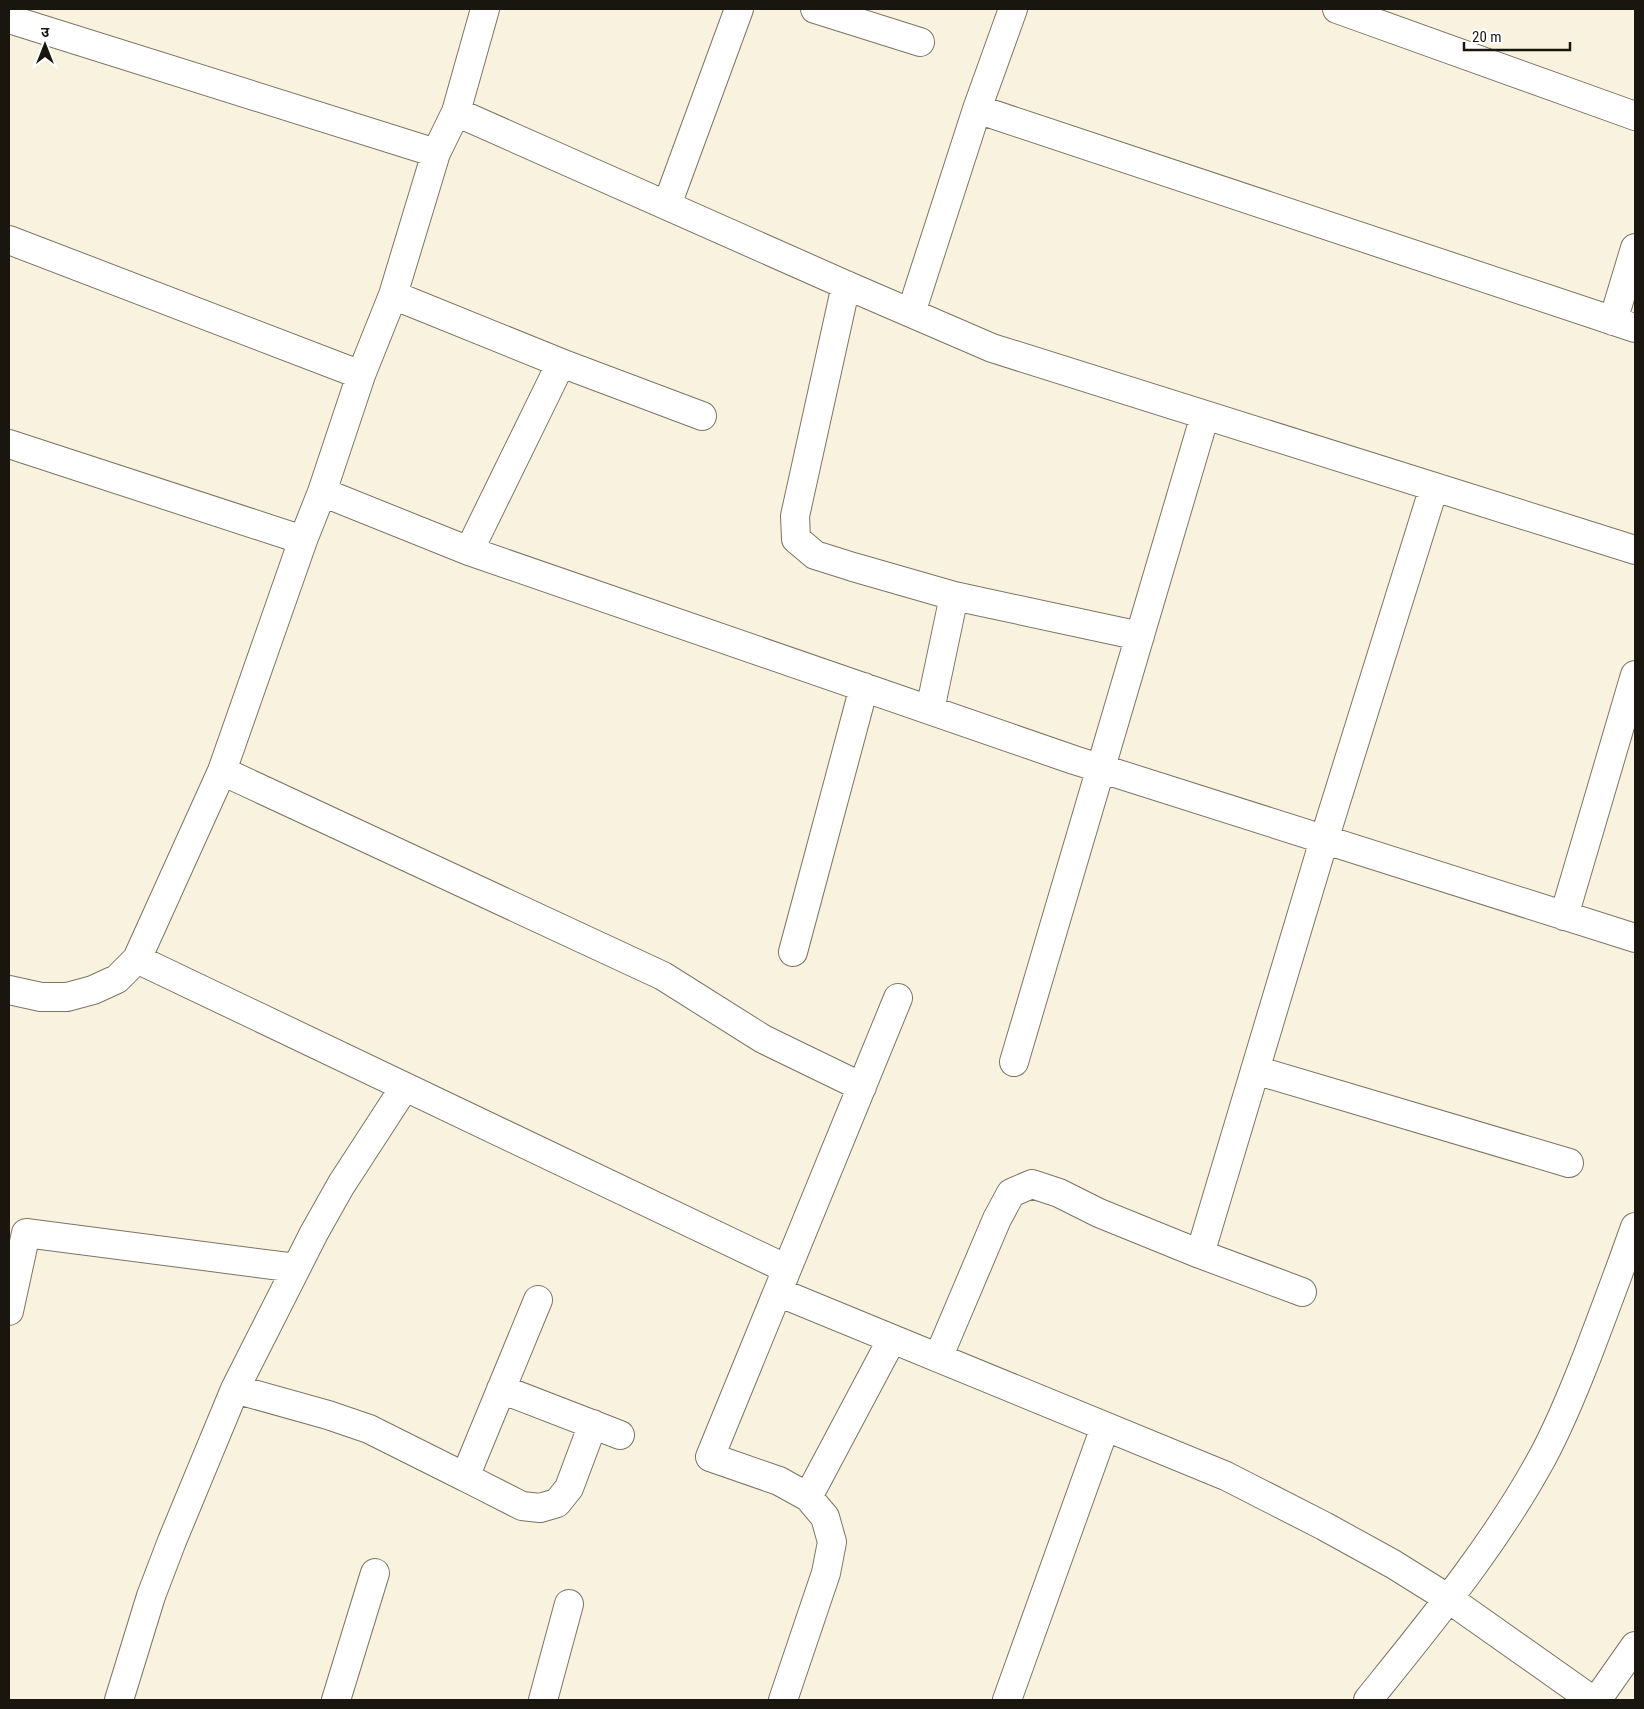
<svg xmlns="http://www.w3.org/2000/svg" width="1644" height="1709" viewBox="0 0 1644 1709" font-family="'Roboto Condensed','Noto Sans Devanagari',sans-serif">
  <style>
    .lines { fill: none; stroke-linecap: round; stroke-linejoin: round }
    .minor-casing { stroke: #7c7565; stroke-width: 30 }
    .minor { stroke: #fff; stroke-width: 28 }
  </style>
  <rect width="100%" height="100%" fill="#f9f2df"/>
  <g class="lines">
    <g class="minor-casing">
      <path id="minor" d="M 485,9 L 456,112 L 436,153 L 393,295 L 361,375 L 322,492 L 469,551 L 1074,760 L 1635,938
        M 815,9 L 920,42
        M 1337,9 L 1635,116
        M 9,19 L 436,153
        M 977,109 L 1635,328
        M 456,112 L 846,285 L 992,348 L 1635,550
        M 667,205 L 739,9
        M 9,240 L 361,375
        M 846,285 L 795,516 L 796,539 L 815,555 L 853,567 L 954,596 L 930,710
        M 393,295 L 561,363 L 469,551
        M 911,313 L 977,109 L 1013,9
        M 1613,321 L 1635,248
        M 561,363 L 702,416
        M 9,444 L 303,540
        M 954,596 L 1140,636
        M 222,771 L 663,976 L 763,1039 L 862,1087
        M 1564,916 L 1635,675
        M 793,952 L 864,687
        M 137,959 L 787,1269
        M 9,990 L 41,997 L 67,997 L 93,990 L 117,979 L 137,959 L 222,771 L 303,540 L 322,492
        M 1014,1062 L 1205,415
        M 1255,1070 L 1569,1163
        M 778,1292 L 1226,1476 L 1324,1526 L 1393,1564 L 1449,1599 L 1592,1700
        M 1302,1292 L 1200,1254 L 1324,840 L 1434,487
        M 9,1311 L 26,1233 L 296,1268
        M 938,1358 L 997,1219 L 1011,1193 L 1032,1184 L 1059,1193 L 1099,1213 L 1200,1254
        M 235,1389 L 328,1415 L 369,1429 L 465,1477 L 538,1300
        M 501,1389 L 620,1435
        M 465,1477 L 522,1506 L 540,1508 L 557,1503 L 569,1488 L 593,1424
        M 808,1497 L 892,1339
        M 119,1700 L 151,1596 L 172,1541 L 235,1389 L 314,1233 L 341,1185 L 404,1088
        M 336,1700 L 375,1573
        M 543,1700 L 569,1604
        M 783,1700 L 826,1573 L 832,1542 L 825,1517 L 808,1497 L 779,1481 L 710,1457 L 898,998
        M 1007,1700 L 1105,1427
        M 1368,1700 C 1430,1623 1494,1546 1542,1458 C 1560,1425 1574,1390 1588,1354 C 1604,1312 1620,1270 1635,1227
        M 1597,1700 L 1635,1646"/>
    </g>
    <use href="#minor" class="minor"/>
  </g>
  <rect width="1644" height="1709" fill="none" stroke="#18160f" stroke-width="20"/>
  <g transform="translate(45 45)" stroke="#ffffff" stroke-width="4" paint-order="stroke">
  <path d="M0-4L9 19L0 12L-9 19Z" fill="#18160f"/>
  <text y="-8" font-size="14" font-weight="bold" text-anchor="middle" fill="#18160f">उ</text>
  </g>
  <path d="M1464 42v8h106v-8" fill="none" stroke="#18160f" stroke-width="2.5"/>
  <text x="1472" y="42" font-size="15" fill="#18160f" stroke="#ffffff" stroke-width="4" paint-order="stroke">20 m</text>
</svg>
